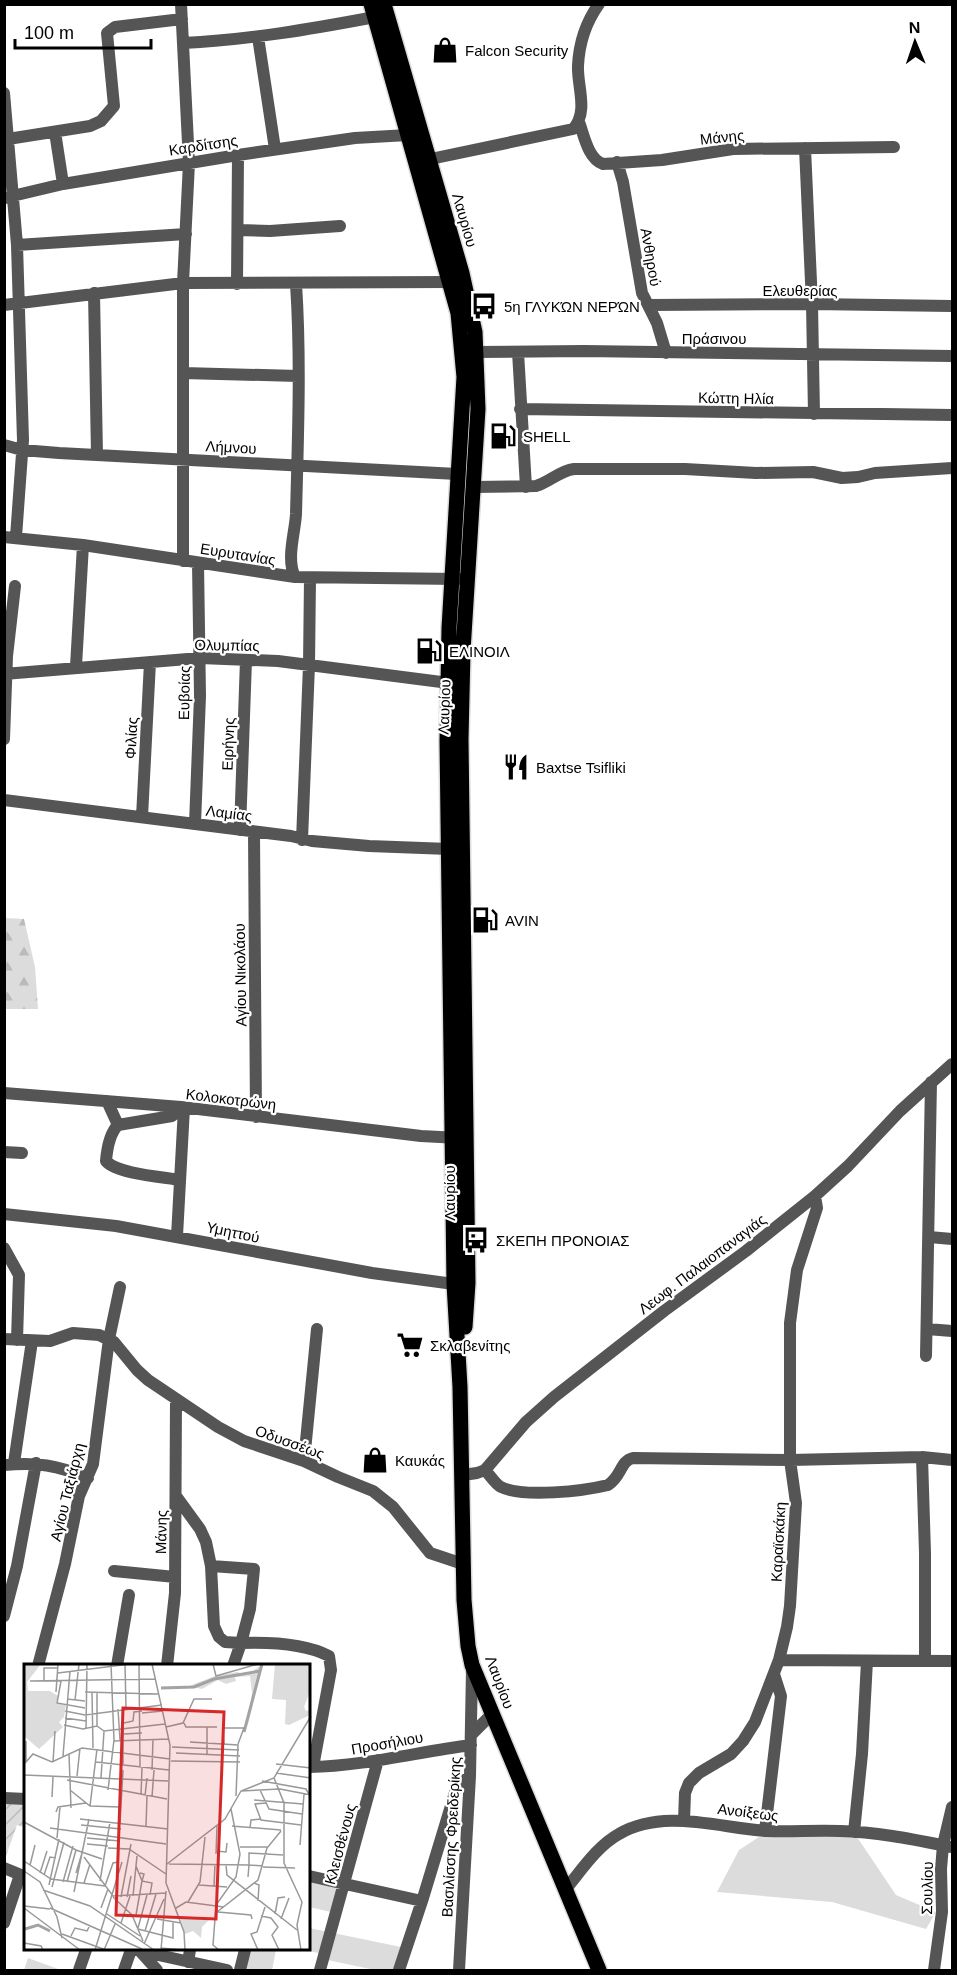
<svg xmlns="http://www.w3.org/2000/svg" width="957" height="1975" viewBox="0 0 957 1975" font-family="Helvetica,sans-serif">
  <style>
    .grass { fill: #dcdcdc }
    .forest { fill: url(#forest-firs) }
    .garden { fill: url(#garden-furrows) }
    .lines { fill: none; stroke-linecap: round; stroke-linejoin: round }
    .major-casing { stroke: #dbdbdb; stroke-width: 18 }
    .minor { stroke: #555; stroke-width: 12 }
    .major { stroke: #000; stroke-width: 15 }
    .labels { text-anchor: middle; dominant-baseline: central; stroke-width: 4.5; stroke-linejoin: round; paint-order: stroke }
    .poi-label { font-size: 15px; fill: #000; stroke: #fff; text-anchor: start }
    .street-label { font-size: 15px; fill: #000; stroke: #fff }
    .inset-river { fill: none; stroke: #a3a3a3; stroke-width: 3 }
    .inset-road { fill: none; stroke: #999; stroke-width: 1.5 }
    .view { fill: #d62828; fill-opacity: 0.15; stroke: #d62828; stroke-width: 3 }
    .inset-edge { fill: none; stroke: #000; stroke-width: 3 }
  </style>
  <defs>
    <pattern id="forest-firs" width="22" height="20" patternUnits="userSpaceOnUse" patternTransform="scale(1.5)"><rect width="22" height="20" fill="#dcdcdc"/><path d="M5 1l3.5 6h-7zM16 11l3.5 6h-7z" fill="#bbb"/></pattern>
    <pattern id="garden-furrows" width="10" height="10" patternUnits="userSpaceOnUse" patternTransform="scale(1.5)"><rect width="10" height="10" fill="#dcdcdc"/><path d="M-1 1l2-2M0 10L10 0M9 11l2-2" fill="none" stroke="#bbb"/></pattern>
  </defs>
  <rect width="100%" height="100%" fill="#fff"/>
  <path class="grass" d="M 762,1835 L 857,1837 L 896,1895 L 936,1912 L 926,1929 L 832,1902 L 717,1892 L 739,1850 Z
    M 309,1880 L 340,1886 L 331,1912 L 309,1907 Z
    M 309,1928 L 401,1947 L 393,1970 L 375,1970 L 318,1958 L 318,1953 L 305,1950 L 309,1950 Z
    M 247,1950 L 276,1950 L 272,1970 L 242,1970 Z
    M 28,1958 L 61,1970 L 24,1970 Z"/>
  <path class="forest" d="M 6,918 L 24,919 L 35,967 L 38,1009 L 6,1009 Z"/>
  <path class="garden" d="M 5,1803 L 25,1804 L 25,1827 L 17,1825 L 5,1859 Z"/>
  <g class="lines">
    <g class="major-casing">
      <path id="major" d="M 371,4 L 458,313 L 464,377 L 449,628 L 447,741 L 454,1284 L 460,1387 L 464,1600 L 468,1646 L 472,1665 L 599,1970
        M 384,4 L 462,273 L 475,332 L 478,409 L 463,651 L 461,739 L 468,1283 L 465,1327"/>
    </g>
    <path class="minor" d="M 181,4 L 189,163 L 183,283 L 183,561
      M 258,37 L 275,149
      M 183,43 C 248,40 311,29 375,17
      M 4,93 L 17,245 L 23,440 L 16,537
      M 579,122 C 584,135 588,159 603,164 L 662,160 L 733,149 L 894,147
      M 55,132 L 63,184
      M 8,139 L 90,126 L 101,121 L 114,106 L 107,33 L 115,27 L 182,19
      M 805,148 L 812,304 L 814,414
      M 421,161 L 573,129 C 589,112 577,86 578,66 C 579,44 586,22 599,4
      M 617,162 L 623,182 L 642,293 L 657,323 L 666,353
      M 4,198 L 63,184 L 238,155 L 355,138 L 408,135
      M 238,230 L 270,231 L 340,226
      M 17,245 L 186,234
      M 237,284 L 238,155
      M 94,293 L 97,455
      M 4,305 L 183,283 L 450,282
      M 648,305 L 812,304 L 952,306
      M 476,352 L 584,351 L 952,356
      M 518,352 L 526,487
      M 183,373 L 298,376
      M 520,409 L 952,415
      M 4,445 L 22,450 L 59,453 L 457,474
      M 474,487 L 536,486 C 550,482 559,471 574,469 L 685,469 L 756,473 L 813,472 L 842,478 L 858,477 L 875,473 L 952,468
      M 4,537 L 83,545 L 295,577 L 459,579
      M 295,577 C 286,559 295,533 296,514 C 298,437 301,360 296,284
      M 76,666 L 83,545
      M 4,674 L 200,658 L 278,661 L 449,683
      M 4,739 L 7,656 L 15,586
      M 4,800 L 291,836 L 312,841 L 369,846 L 449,849
      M 142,817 L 150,662
      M 195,824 L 200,696 L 198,563
      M 240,830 L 246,660
      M 254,832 L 256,1117
      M 302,840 L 309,665 L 310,578
      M 4,1093 L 181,1107 L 421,1136 L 459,1138
      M 107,1101 L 118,1125
      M 4,1152 L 22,1153
      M 180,1180 C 163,1177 117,1174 106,1161 C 107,1149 109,1134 118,1125 L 172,1116 L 181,1107
      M 4,1214 L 116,1226 L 372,1273 L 454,1284
      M 177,1236 L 184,1108
      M 929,1237 L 952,1239
      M 4,1248 L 19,1275 L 17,1340
      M 927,1329 L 952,1331
      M 4,1339 L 50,1341 L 73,1333 L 99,1335 L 114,1342 L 137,1370 L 148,1380 L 218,1427 L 244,1441 L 304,1461 L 338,1477 L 373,1491 L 393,1507 L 430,1553 L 463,1564
      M 926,1356 L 931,1082
      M 922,1457 L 925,1553 L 925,1661
      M 304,1461 L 317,1329
      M 14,1463 L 32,1341
      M 4,1465 C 37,1462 57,1465 88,1478
      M 485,1470 C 490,1475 495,1484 501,1487 C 523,1498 584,1491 608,1485 C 622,1476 620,1461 633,1458 L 790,1460 L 922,1457 L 952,1460
      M 463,1475 L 477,1473 L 485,1470 L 526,1422 L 554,1397 L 664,1311 L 746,1251 L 815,1196 L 848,1166 L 900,1111 L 952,1064
      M 176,1496 L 200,1529 L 206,1542 L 211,1566 L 214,1626 L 219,1637 L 225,1642 L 241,1643 L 233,1666
      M 211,1566 L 254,1569 L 250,1609 L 241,1643 C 269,1642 304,1643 329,1656 L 331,1670 L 313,1767
      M 114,1571 L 175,1577
      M 4,1616 L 17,1566 L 36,1463
      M 779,1660 L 952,1661
      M 38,1666 L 65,1564 L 79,1496 L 93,1464 L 109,1339 L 120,1287
      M 117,1666 L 129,1595
      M 167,1666 L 175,1593 L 176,1399
      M 471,1735 L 488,1718 L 494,1716
      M 309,1767 C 364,1766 417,1752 471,1745
      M 4,1798 L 26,1799
      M 684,1821 L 685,1793 L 689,1783 L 699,1773 L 731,1754 L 743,1741 L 755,1722 L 779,1660 L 787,1627 L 790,1606 L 796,1503 L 790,1460 L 790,1323 L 797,1270 L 817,1208 L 815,1196
      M 765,1831 L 781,1696 L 774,1674
      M 854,1832 L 862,1754 L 867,1661
      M 4,1868 L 26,1877
      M 309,1876 L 422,1901
      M 565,1890 C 581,1871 597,1846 619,1834 C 664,1808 719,1828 767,1831 C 791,1832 815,1830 840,1831 C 878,1832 916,1840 952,1847
      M 4,1923 L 20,1875
      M 139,1950 L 157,1970
      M 140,1951 L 227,1970
      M 188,1962 L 190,1950
      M 79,1970 L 86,1950
      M 124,1970 L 131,1950
      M 240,1970 L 245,1950
      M 320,1970 L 378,1760
      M 399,1970 L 423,1898 L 457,1786 L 470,1776
      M 459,1970 L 470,1776 L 472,1669
      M 934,1970 L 942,1912 L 941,1869 L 943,1845 L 952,1807"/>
    <use href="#major" class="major"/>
  </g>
  <defs>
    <g id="shop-bare" transform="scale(2.07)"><path d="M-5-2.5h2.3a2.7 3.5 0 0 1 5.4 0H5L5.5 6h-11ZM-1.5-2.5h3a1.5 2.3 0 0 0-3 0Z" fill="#000" stroke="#fff" stroke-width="2.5" paint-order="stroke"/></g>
    <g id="bus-bare" transform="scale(2.07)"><path d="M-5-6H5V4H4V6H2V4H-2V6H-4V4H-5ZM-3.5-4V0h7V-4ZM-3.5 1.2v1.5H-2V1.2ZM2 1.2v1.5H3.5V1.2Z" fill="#000" stroke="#fff" stroke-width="2.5" paint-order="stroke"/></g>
    <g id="fuel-bare" transform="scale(2.07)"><path d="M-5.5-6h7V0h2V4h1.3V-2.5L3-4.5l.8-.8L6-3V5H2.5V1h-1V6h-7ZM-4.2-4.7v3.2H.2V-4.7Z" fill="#000" stroke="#fff" stroke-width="2.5" paint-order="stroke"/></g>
    <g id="restaurant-bare" transform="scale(2.07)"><path d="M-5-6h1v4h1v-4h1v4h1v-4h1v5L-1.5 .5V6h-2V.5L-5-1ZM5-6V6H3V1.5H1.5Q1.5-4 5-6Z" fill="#000" stroke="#fff" stroke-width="2.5" paint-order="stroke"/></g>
    <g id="supermarket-bare" transform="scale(2.07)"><path d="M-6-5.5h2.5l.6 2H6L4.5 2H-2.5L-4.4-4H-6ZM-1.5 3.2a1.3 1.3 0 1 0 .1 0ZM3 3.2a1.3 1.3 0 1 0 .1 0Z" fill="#000" stroke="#fff" stroke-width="2.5" paint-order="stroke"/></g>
  </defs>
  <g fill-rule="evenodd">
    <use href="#shop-bare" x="445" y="50"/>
    <use href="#bus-bare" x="484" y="306"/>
    <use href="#fuel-bare" x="503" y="436"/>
    <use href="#fuel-bare" x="429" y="651"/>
    <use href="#restaurant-bare" x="516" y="767"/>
    <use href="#fuel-bare" x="485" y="920"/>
    <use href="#bus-bare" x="476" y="1240"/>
    <use href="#supermarket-bare" x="410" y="1345"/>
    <use href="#shop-bare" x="375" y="1460"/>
  </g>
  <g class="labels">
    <g class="poi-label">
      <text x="465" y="50">Falcon Security</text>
      <text x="504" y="306">5η ΓΛΥΚΏΝ ΝΕΡΏΝ</text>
      <text x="523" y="436">SHELL</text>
      <text x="449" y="651">ΕΛΙΝΟΙΛ</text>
      <text x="536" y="767">Baxtse Tsifliki</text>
      <text x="505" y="920">AVIN</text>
      <text x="496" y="1240">ΣΚΕΠΗ ΠΡΟΝΟΙΑΣ</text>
      <text x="430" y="1345">Σκλαβενίτης</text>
      <text x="395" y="1460">Καυκάς</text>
    </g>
    <g class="street-label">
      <text transform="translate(722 137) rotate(-6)">Μάνης</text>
      <text transform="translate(203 145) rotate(-9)">Καρδίτσης</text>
      <text transform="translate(465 220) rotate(74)">Λαυρίου</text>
      <text transform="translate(651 257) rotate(80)">Ανθηρού</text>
      <text x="800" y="290">Ελευθερίας</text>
      <text x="714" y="338">Πράσινου</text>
      <text transform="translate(736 398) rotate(1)">Κώττη Ηλία</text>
      <text transform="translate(231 447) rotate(3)">Λήμνου</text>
      <text transform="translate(238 554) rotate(9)">Ευρυτανίας</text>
      <text transform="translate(227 645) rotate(1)">Ολυμπίας</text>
      <text transform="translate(184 693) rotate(-89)">Ευβοίας</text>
      <text transform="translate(444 707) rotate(-88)">Λαυρίου</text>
      <text transform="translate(131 738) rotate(-87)">Φιλίας</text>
      <text transform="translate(228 744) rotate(-88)">Ειρήνης</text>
      <text transform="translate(229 813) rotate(7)">Λαμίας</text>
      <text transform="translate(240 975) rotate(-91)">Αγίου Νικολάου</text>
      <text transform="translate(231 1099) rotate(7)">Κολοκοτρώνη</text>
      <text transform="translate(449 1193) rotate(-90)">Λαυρίου</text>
      <text transform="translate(233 1232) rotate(12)">Υμηττού</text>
      <text transform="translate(702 1264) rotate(-37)">Λεωφ. Παλαιοπαναγιάς</text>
      <text transform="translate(290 1442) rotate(20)">Οδυσσέως</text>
      <text transform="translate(67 1492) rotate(-76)">Αγίου Ταξιάρχη</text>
      <text transform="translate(161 1532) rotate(-89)">Μάνης</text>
      <text transform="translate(778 1542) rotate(-87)">Καραϊσκάκη</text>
      <text transform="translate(500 1682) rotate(69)">Λαυρίου</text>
      <text transform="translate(387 1743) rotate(-10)">Προσήλιου</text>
      <text transform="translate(748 1812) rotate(7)">Ανοίξεως</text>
      <text transform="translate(451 1837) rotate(-87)">Βασιλίσσης Φρειδερίκης</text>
      <text transform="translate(340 1844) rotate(-75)">Κλεισθένους</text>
      <text transform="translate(927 1888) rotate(-89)">Σουλίου</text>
    </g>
  </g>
  <g transform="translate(24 1664)">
    <rect width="286" height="286" fill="#fff"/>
    <path d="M 0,0 L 17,0 L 3,18 L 4,27 L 26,27 L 34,32 L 32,39 L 42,41 L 40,53 L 35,58 L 39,63 L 15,85 L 0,72 ZM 239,0 L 223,64 L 228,29 L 226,12 L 211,13 L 212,17 L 202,20 L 194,16 L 178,25 L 165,22 L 191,12 L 213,8 L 223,11 Z" fill="#dcdcdc"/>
    <path d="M 251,0 L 286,0 L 286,27 L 280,43 L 282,47 L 286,46 L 286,51 L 265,61 L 261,60 L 262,36 L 248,35 ZM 156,253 L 186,255 L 178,263 L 177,274 L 169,267 L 161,270 Z" fill="#dcdcdc"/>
    <path class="inset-river" d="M 137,24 L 170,23 L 190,15 L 236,7M 220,68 L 238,0M 1,265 L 14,261 L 26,267"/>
    <path class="inset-road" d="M 101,0 L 102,44M 115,0 L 116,104M 128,0 L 146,81 L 142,219 L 160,268 L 161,286M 189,0 L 192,12 L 234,0M 34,9 L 106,0M 6,17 L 131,15M 20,17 L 20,4 L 34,4M 37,17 L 33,39 L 61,44M 32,28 L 34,0M 61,28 L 134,30M 68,28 L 69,84M 73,29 L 73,62M 43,35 L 61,37M 51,36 L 55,0M 94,45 L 96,76M 41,47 L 61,51 L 138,41M 118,49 L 139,47M 41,54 L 62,57M 100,59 L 109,57 L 110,48 L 118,47M 160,59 L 162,63 L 193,63M 40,61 L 59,65 L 73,62 L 80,67 L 141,60M 142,63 L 159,59 L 170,35 L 188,35M 62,65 L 63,0M 100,70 L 118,69M 2,77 L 2,98 L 9,90 L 28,98 L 58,84 L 146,95M 90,77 L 145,75M 166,78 L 214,81 L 212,132M 200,80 L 199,64 L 220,64 L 214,80M 148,83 L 215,86M 152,89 L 216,92M 45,90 L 47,144M 183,90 L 183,63M 39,92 L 46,7M 147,97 L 216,98M 29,98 L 31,67M 72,98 L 145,106M 99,100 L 99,44M 252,100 L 287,104M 128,106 L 129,75M 252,109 L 287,114M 0,111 L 144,117M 53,112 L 56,84M 77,114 L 80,67M 250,114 L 260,139 L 260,199 L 278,238 L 273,261 L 277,286M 43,116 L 143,135M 238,117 L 282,125 L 285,130M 46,126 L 66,142 L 96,143M 84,126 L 90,76 L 87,0M 236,126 L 245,145 L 278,150M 217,127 L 256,125 L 287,131M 117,131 L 118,104M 121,132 L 123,114M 28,133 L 29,113M 128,133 L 130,106M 230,136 L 279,140M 242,139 L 231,140 L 237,156 L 277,161M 66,142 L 73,85M 32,148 L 34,143 L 62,139M 56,155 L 144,165M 0,158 L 52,186 L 78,195M 96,159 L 99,106M 57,161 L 97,165M 122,162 L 123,132M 208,162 L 257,166M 26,164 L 142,180M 226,164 L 227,156 L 237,155M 33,174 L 36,143M 63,174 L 96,177M 63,180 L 84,182M 276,181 L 280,130M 216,183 L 243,183M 84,184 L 105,185 L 142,210M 192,187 L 202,188 L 203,179M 192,190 L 193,162M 60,193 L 89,232 L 142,229M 0,197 L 27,215 L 81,222M 143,200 L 201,155 L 217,127 L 250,114 L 287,52M 145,200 L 225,201 L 225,189 L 259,191M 6,201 L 11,181M 202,201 L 203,211 L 273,266M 239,203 L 271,204M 0,207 L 16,218 L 33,253 L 38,274M 16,209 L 23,187M 52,209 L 58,189M 116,209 L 120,210 L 118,217 L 128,219 L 126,231M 20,211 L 26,193 L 32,194M 224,213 L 225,201 L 239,202M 76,217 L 86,158M 39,218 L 49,182M 43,218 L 52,186M 60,219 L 66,200M 230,219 L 235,221 L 234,237M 25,221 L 35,175M 175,221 L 203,223M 81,222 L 89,199 L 95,198M 190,222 L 191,200M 28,223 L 40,178M 19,226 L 66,242 L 130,286M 50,228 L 65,155M 109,232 L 113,192M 89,233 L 108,251 L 119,277M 97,233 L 107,180M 103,233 L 107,212M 164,238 L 176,218 L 181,173M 0,242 L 26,245M 0,244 L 56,286M 26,244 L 118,285M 77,244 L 84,225M 152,244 L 162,238 L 200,243M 193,248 L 234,216 L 243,184 L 257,167M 194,248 L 227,251 L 228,255M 83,250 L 116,272M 251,250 L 254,234 L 261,233M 112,251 L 118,217 L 112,202M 237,252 L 247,254 L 254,263 L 248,271 L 255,286M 133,255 L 157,259M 257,255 L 265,234M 97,259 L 106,232M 114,264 L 123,231M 114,265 L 149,274 L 149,258M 121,267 L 132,230M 38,270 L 82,286M 47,272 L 51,264 L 63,267 L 66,261M 0,279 L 17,282 L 19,286M 120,280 L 140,235M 137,284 L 157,286M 71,286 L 98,198M 80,286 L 91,260M 137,286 L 142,227M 195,286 L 189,281 L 192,241 L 212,213 L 216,190 L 207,145M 234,286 L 227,270 L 233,268 L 241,243"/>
    <path class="view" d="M 99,44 L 200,48 L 192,255 L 92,251 Z"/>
    <rect width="286" height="286" class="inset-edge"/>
  </g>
  <rect width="957" height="1975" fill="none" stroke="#000000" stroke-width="12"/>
  <g transform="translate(915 42) rotate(358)" stroke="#ffffff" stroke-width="4.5" paint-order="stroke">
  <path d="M0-4.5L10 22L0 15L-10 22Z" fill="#000000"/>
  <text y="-9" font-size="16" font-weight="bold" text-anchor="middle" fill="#000000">N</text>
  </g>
  <path d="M15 39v9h136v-9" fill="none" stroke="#000000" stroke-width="3"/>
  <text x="24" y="39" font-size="18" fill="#000000" stroke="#ffffff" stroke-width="4.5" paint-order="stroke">100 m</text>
</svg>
